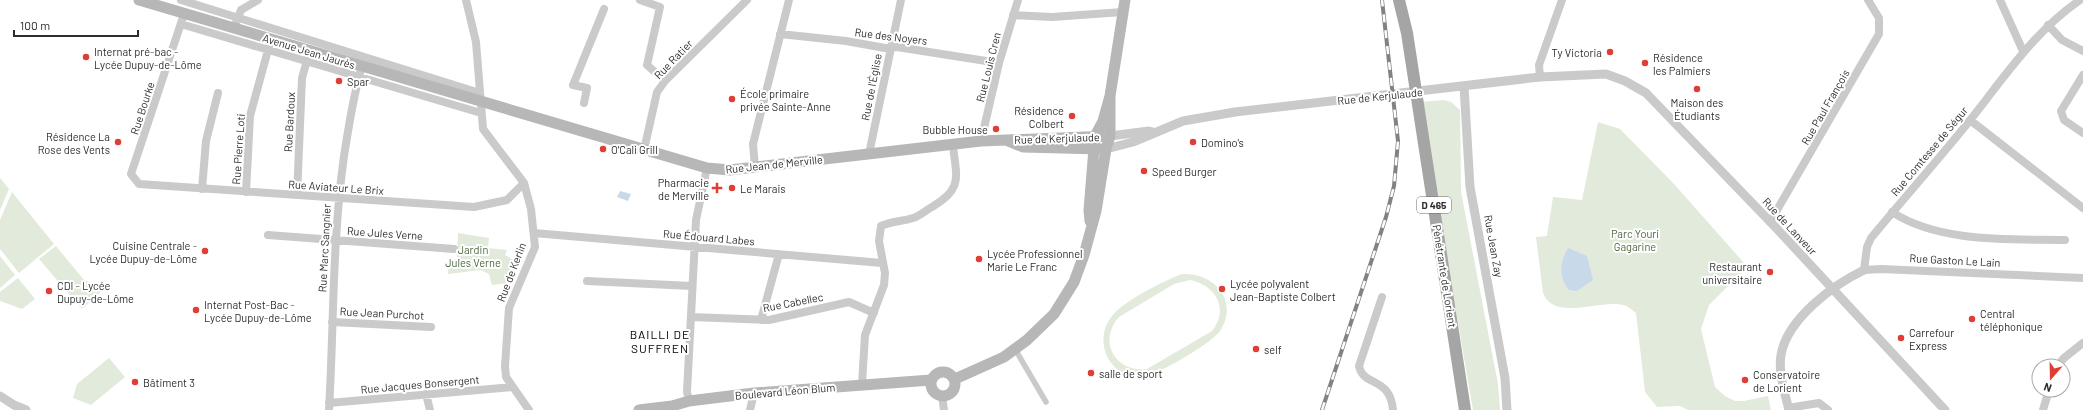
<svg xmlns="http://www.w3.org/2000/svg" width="2083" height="410" viewBox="0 0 2083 410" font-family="Barlow,sans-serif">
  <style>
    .green { fill: #e2eadb; fill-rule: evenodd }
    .water { fill: #c8d9ea }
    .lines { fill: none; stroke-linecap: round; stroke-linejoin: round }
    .pedestrian { stroke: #cacaca; stroke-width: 5.5 }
    .minor { stroke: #cacaca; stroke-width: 8 }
    .tertiary { stroke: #cacaca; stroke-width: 9 }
    .secondary { stroke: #b7b7b7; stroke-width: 11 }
    .primary { stroke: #a5a5a5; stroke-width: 12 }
    .rail-casing { stroke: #828282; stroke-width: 4 }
    .rail { stroke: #fff; stroke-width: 2.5; stroke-dasharray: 8; stroke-linecap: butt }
    .poi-dot { fill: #df3d35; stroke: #fff; stroke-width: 1.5 }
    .labels { text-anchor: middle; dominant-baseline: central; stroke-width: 4; stroke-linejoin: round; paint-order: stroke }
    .shield { fill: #fff; stroke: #6c6c6c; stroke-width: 1 }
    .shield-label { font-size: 10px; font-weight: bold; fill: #2d2d2d }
    .street-label { font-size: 11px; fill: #2d2d2d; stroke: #fff }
    .poi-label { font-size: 11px; fill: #2d2d2d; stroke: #fff; text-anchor: start }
    .park-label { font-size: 11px; fill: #4b673d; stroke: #fff }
    .neighbourhood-label { font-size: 12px; letter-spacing: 1px; fill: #000; stroke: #fff }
  </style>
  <rect width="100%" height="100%" fill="#fff"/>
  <path class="green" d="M 1444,100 L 1451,102 L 1460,110 L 1461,192 L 1498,384 L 1500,410 L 1473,410 L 1420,102 Z
    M 1598,122 L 1620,129 L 1674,184 L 1744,263 L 1738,269 L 1742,272 L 1709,305 L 1701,329 L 1715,387 L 1725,396 L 1735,401 L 1744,401 L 1768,396 L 1771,410 L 1688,410 L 1680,406 L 1657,407 L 1645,392 L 1636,313 C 1632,310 1628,306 1623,305 C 1600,299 1554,322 1543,293 L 1536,237 L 1547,236 L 1553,197 L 1582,200 Z
    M 0,178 L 9,189 L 0,210 Z
    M 12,192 L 54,244 L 19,273 L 0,249 L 0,220 Z
    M 458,233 L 489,238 L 488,248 L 507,250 L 505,255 L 518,263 L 508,283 L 492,285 L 489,274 L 481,270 L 448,274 L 449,259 L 457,259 Z
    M 56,246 L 84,280 L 105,288 L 82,309 L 39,259 Z
    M 0,256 L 15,275 L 0,288 Z
    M 1182,274 C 1213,272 1240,300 1220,331 C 1213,342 1159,374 1146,376 C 1111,382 1091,342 1112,316 C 1122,302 1165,280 1182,274 ZM 1190,280 C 1215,285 1230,308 1212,331 L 1147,369 C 1116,373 1097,342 1119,317 L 1174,284 Z
    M 18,278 L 35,299 L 22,309 L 0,301 L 0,292 Z
    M 109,358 L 125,377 L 91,405 L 73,398 L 77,384 Z"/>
  <path class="water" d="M 620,191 L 631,194 L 628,201 L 617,197 Z
    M 1568,248 L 1587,256 L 1593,280 L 1577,291 L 1569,290 C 1558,277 1560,261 1568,248 Z"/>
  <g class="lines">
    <path class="pedestrian" d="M 1015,349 L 1046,402"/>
    <path class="minor" d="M 181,0 L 480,93
      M 466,0 L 476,42 L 483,129 L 524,183 L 531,209 L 535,247 L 509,308 L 505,366 L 506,377 L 529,410
      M 640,0 L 660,7 L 647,65 L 665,81
      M 2000,0 L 2023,51
      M 2080,0 C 2035,31 2005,76 1971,119 C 1939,159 1904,198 1871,238 L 1867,247 L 1864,270 L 1881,269 L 2083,278
      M 184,14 L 131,174 L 139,184 L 474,207 L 507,200 L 524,183
      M 1013,15 L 1052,17 L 1123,12
      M 181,24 L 481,113
      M 2048,25 L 2062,40 L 2083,51
      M 234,28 L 241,10 L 258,0
      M 780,34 L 846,41 L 885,48 L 897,47 L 999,63
      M 2083,75 L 2061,111 L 2064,120 L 2083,133
      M 1540,77 L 1539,65 L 1562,0
      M 584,103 L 587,88 L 573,85 L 604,9
      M 1970,120 L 2083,208
      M 981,141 L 999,63 L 1018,0
      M 644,150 L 657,92 L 665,81 L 747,0
      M 869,154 L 901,0
      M 755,167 L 753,144 L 789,0
      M 202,189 L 206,141 L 218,93
      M 246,192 L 250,116 L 271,39
      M 297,195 L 302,78 L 308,57
      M 1892,212 C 1939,243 2011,239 2065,240
      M 1770,222 L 1879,34 L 1879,18 L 1868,0
      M 534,233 L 882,263
      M 268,235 L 454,249
      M 587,281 L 692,286
      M 1382,297 L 1359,366 C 1363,387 1390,376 1393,410
      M 691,317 L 769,320 L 849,302 L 874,313
      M 761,320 L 779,254
      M 332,322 L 431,327
      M 2057,366 L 2064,358 L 2083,343
      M 862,384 L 865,335 L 884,285 L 885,273 L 879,241 L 881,226 C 894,220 901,222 913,218 C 920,216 926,210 932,207 C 964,188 956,177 953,145
      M 426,394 L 430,410
      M 942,396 L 944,410
      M 689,401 L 687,392 L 696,220 L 707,168
      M 329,403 L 512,387
      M 1788,408 L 1819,403 L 1828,410
      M 329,410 C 334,324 332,242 344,156 C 349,125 353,96 362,66
      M 750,410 L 754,393
      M 2043,410 L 2049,390"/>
    <path class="tertiary" d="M 1464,86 L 1470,187 L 1505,378 L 1507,410
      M 1110,136 L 1149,131 L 1153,132
      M 1106,149 L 1133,142 L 1183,121 L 1235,112 L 1540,77 L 1606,74 L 1625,81 L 1646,93 L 1779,231 L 1945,410
      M 0,396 L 14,405 L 26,410
      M 1789,410 C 1785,394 1778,372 1781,355 C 1787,319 1833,285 1864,270"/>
    <path class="secondary" d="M 139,0 L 707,168 L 730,170 L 981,141 L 1110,136
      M 1008,141 L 1023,147 L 1101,149
      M 1090,221 L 1089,210 L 1095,136 L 1103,121 L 1110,96 L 1125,0
      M931 384a12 12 0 1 1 24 0a12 12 0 1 1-24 0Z
      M 955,379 L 1004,357 L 1027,340 L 1054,314 L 1074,282 L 1084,255 L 1096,211 L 1106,149 L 1110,136 L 1110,96
      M 639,410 L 672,406 L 689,401 L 754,393 L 931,380"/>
    <path class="primary" d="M 1399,0 L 1407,33 L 1465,410"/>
    <g class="rail-casing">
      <path id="rail" d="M 1322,410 L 1386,217 L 1394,186 L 1398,141 L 1382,0"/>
    </g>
    <use href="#rail" class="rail"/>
  </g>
  <g class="poi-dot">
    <circle cx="1610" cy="52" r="4"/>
    <circle cx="86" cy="57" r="4"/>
    <circle cx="1645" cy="63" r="4"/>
    <circle cx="339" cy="81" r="4"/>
    <circle cx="1697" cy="89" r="4"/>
    <circle cx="732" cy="99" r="4"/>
    <circle cx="1072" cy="116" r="4"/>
    <circle cx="996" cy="129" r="4"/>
    <circle cx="118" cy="142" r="4"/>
    <circle cx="1193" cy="142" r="4"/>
    <circle cx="603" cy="149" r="4"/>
    <circle cx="1144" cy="171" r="4"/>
    <path d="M715 182h4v4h4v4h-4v4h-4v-4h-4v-4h4z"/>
    <circle cx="732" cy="188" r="4"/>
    <circle cx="205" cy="251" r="4"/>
    <circle cx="979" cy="259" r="4"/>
    <circle cx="1770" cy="272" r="4"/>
    <circle cx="1222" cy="289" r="4"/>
    <circle cx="49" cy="291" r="4"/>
    <circle cx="196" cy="310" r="4"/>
    <circle cx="1972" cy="319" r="4"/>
    <circle cx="1901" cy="338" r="4"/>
    <circle cx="1256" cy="349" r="4"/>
    <circle cx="1091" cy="373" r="4"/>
    <circle cx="1745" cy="380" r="4"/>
    <circle cx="135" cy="382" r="4"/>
  </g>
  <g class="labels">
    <rect class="shield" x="1417" y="197" width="34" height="16" rx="3"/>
    <g class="shield-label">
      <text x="1434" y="205">D 465</text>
    </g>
    <g class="street-label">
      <text transform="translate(891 36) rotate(7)">Rue des Noyers</text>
      <text transform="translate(309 51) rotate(17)">Avenue Jean Jaurès</text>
      <text transform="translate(673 59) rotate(-46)">Rue Ratier</text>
      <text transform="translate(988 67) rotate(-76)">Rue Louis Cren</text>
      <text transform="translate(871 87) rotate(-79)">Rue de l'Église</text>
      <text transform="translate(1380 96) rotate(-6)">Rue de Kerjulaude</text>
      <text transform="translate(1825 107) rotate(-60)">Rue Paul François</text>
      <text transform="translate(142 108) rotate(-72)">Rue Bourke</text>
      <text transform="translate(289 122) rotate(-87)">Rue Bardoux</text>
      <text transform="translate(1057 138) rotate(-2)">Rue de Kerjulaude</text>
      <text transform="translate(238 149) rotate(-86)">Rue Pierre Loti</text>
      <text transform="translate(1929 151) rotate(-50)">Rue Comtesse de Ségur</text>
      <text transform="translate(774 164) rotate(-6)">Rue Jean de Merville</text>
      <text transform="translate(336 187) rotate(4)">Rue Aviateur Le Brix</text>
      <text transform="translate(1790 226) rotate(47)">Rue de Lanveur</text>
      <text transform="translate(385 233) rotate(4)">Rue Jules Verne</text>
      <text transform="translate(709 237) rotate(5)">Rue Édouard Labes</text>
      <text transform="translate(1494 246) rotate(80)">Rue Jean Zay</text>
      <text transform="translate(324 248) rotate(-87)">Rue Marc Sangnier</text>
      <text transform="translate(1955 260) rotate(3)">Rue Gaston Le Lain</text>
      <text transform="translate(511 272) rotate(-69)">Rue de Kerlin</text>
      <text transform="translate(1445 276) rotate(81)">Pénétrante de Lorient</text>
      <text transform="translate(793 302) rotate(-11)">Rue Cabellec</text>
      <text transform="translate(382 313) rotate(3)">Rue Jean Purchot</text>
      <text transform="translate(420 384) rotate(-5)">Rue Jacques Bonsergent</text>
      <text transform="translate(785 391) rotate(-5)">Boulevard Léon Blum</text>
    </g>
    <g class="poi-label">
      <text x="94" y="51">Internat pré-bac -<tspan x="94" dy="13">Lycée Dupuy-de-Lôme</tspan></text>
      <text x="1602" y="52" text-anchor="end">Ty Victoria</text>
      <text x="1653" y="57">Résidence<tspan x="1653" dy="13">les Palmiers</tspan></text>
      <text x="347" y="81">Spar</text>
      <text x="740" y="93">École primaire<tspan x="740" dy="13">privée Sainte-Anne</tspan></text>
      <text x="1697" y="102" text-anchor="middle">Maison des<tspan x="1697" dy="13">Étudiants</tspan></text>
      <text x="1064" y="110" text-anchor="end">Résidence<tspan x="1064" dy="13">Colbert</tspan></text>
      <text x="988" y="129" text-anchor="end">Bubble House</text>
      <text x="110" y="136" text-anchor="end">Résidence La<tspan x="110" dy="13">Rose des Vents</tspan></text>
      <text x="1201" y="142">Domino's</text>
      <text x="611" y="149">O'Cali Grill</text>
      <text x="1152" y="171">Speed Burger</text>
      <text x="709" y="182" text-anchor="end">Pharmacie<tspan x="709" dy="13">de Merville</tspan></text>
      <text x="740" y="188">Le Marais</text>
      <text x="197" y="245" text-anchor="end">Cuisine Centrale -<tspan x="197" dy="13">Lycée Dupuy-de-Lôme</tspan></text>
      <text x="987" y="253">Lycée Professionnel<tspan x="987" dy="13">Marie Le Franc</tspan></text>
      <text x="1762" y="266" text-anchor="end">Restaurant<tspan x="1762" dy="13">universitaire</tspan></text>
      <text x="1230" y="283">Lycée polyvalent<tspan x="1230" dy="13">Jean-Baptiste Colbert</tspan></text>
      <text x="57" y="285">CDI - Lycée<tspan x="57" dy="13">Dupuy-de-Lôme</tspan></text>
      <text x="204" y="304">Internat Post-Bac -<tspan x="204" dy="13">Lycée Dupuy-de-Lôme</tspan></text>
      <text x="1980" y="313">Central<tspan x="1980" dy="13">téléphonique</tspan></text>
      <text x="1909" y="332">Carrefour<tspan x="1909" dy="13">Express</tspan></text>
      <text x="1264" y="349">self</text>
      <text x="1099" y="373">salle de sport</text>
      <text x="1753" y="374">Conservatoire<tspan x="1753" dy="13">de Lorient</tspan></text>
      <text x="143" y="382">Bâtiment 3</text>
    </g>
    <g class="park-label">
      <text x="1635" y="233">Parc Youri<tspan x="1635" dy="13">Gagarine</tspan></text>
      <text x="473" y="249">Jardin<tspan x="473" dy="13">Jules Verne</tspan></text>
    </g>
    <g class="neighbourhood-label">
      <text x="660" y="334">BAILLI DE<tspan x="660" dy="14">SUFFREN</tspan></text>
    </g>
  </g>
  <g transform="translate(2051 378) rotate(200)"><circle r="19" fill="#ffffff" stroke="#ababab"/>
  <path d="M0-3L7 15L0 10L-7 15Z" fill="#df3d35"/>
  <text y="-6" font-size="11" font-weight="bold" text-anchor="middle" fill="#2d2d2d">N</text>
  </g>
  <path d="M14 30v6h124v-6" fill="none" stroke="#2d2d2d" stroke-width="2"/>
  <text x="20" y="30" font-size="12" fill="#2d2d2d" stroke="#ffffff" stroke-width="3" paint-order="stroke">100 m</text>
</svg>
